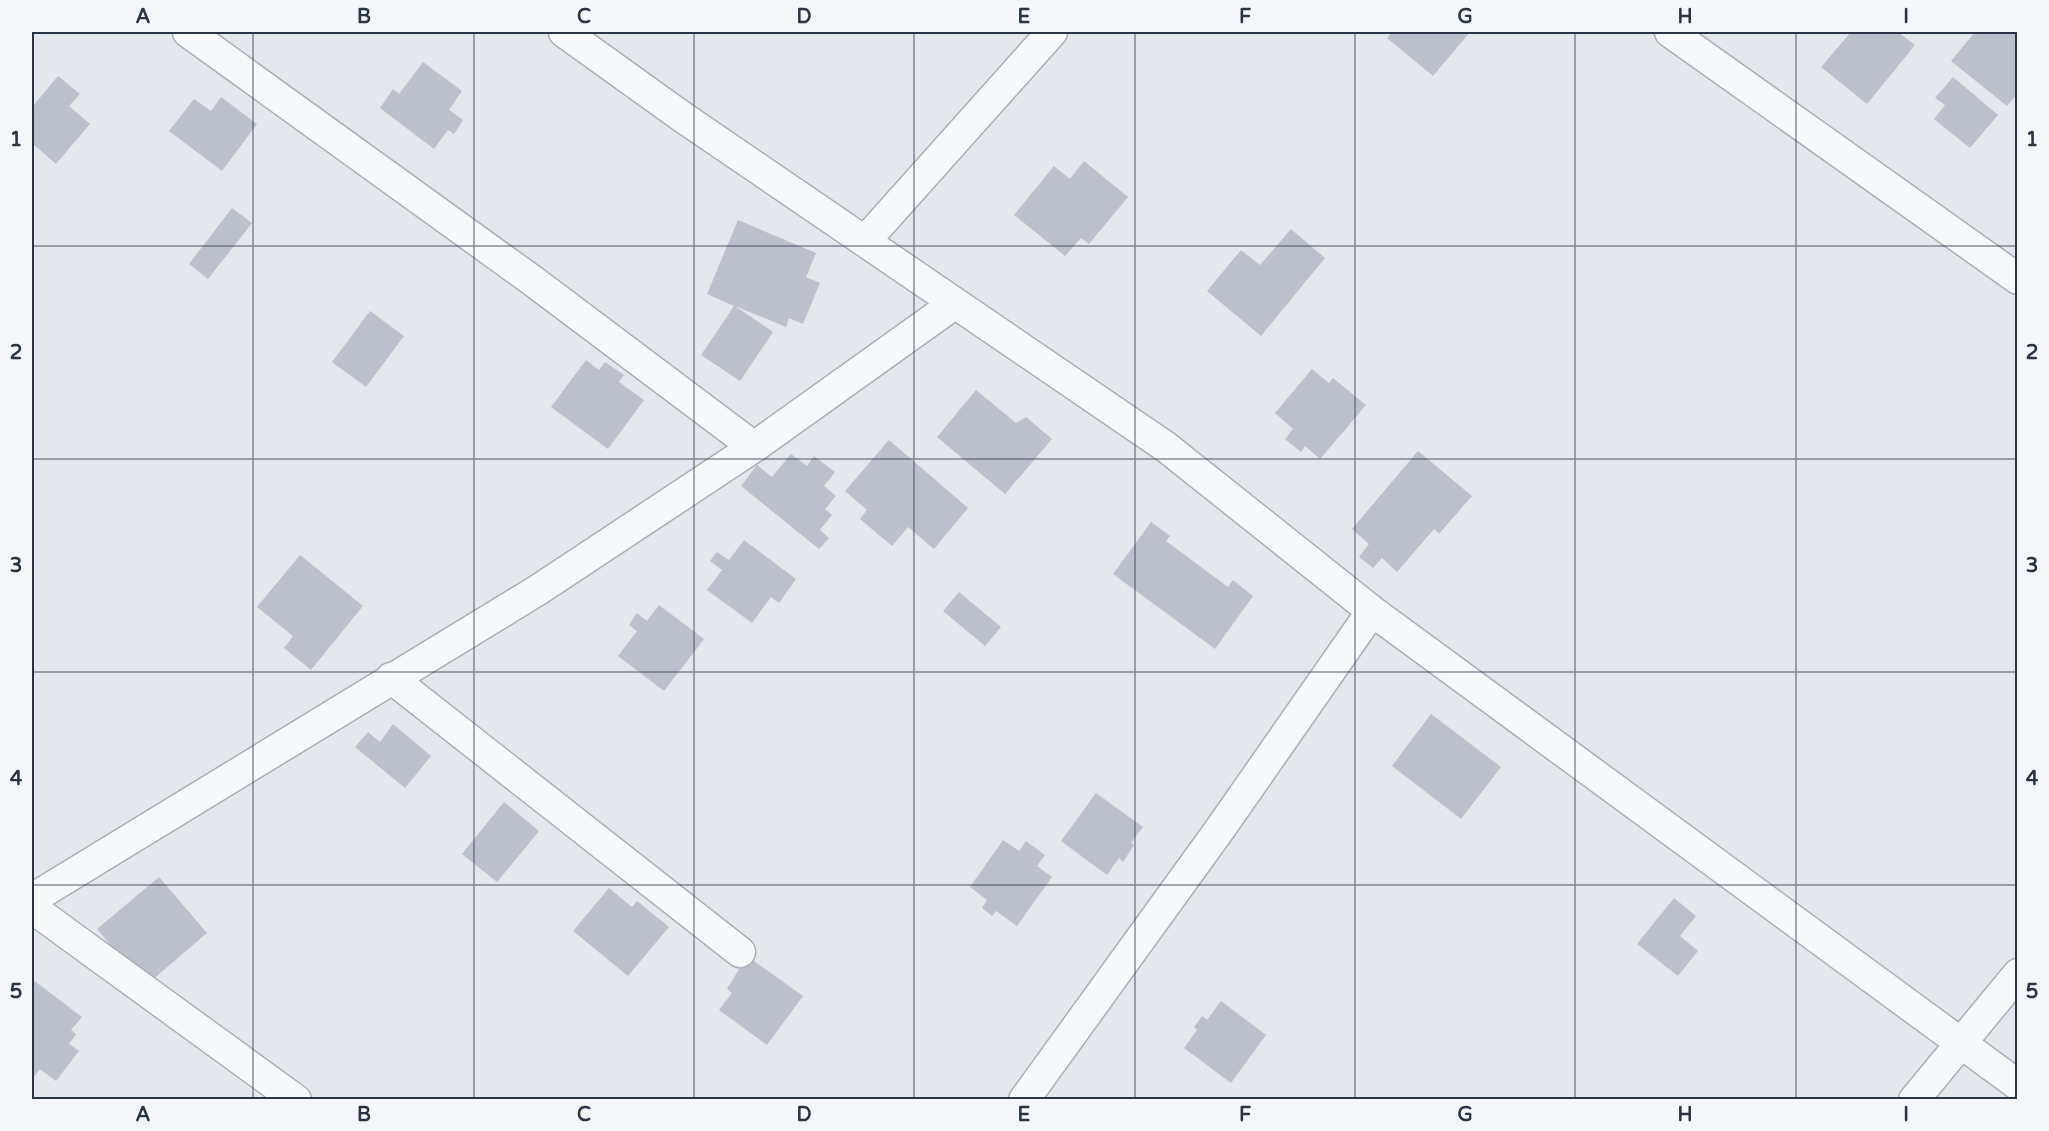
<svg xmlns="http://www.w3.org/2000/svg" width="2049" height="1131" viewBox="0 0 2049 1131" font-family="'Varela Round',sans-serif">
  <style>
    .building { fill: #bbc0ca }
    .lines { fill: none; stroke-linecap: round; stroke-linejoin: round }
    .street-casing { stroke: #a9aeb7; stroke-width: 33 }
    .street { stroke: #f7f8fa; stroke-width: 30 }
    .grid { fill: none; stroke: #2b3445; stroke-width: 1.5; stroke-opacity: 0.55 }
    .neatline { fill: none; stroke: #2b3445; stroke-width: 2 }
    .grid-label { font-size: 20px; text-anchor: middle; font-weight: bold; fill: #2b3445 }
  </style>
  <rect width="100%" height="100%" fill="#e4e7ec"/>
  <path class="building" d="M 1392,32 L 1470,32 L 1433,76 L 1387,38 Z
    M 1851,32 L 1898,32 L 1915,45 L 1867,104 L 1821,67 Z
    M 1975,32 L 2011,32 L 2018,36 L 2018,93 L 2007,106 L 1951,61 Z
    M 423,62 L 462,91 L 449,110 L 463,120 L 454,134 L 448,130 L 434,149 L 380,108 L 393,89 L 399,94 Z
    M 58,76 L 80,94 L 69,106 L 90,124 L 56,164 L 32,143 L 32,107 Z
    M 1953,77 L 1998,115 L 1970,148 L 1934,119 L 1945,105 L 1935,98 Z
    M 221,97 L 257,124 L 222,171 L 169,131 L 194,99 L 211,111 Z
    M 1084,161 L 1128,197 L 1089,244 L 1081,238 L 1065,256 L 1014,215 L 1054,166 L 1070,179 Z
    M 232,208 L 252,223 L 208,279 L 189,264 Z
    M 738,220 L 816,253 L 806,277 L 820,283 L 803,324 L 789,318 L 786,327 L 735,306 L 773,332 L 740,381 L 701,355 L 734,306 L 707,294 Z
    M 1291,229 L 1325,258 L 1261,336 L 1207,291 L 1241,250 L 1260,265 Z
    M 370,311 L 404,336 L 366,387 L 332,362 Z
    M 586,360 L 599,370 L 605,362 L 624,375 L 619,382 L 644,400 L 608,449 L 551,407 Z
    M 1312,369 L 1329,383 L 1333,378 L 1366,405 L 1320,459 L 1305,446 L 1301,452 L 1285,439 L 1293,429 L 1275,413 Z
    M 976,390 L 1016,423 L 1026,417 L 1052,439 L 1005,494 L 937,437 Z
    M 889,440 L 968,508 L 934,549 L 908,527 L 892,546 L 860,519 L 867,510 L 845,491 Z
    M 1418,451 L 1472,496 L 1439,534 L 1434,529 L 1397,572 L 1382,558 L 1373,568 L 1359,557 L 1369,544 L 1352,529 Z
    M 791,454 L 807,466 L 814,456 L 835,472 L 824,486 L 836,496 L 825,509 L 832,515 L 820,530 L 829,538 L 819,549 L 741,486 L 757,465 L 772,477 Z
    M 1151,522 L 1170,536 L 1166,541 L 1228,587 L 1233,580 L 1253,596 L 1215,649 L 1113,574 Z
    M 744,540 L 796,579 L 779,603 L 771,597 L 752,623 L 707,590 L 722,570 L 710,561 L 717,552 L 729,560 Z
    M 300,555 L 363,606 L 311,670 L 284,648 L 293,636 L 257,607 Z
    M 959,592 L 1001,627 L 985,646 L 943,611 Z
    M 659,605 L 704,639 L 664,691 L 618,656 L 637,631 L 629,625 L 637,613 L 647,621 Z
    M 1431,714 L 1501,767 L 1461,819 L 1392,766 Z
    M 393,724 L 431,756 L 405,788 L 355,747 L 368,732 L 380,742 Z
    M 1096,793 L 1143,827 L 1131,843 L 1134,845 L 1123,862 L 1119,858 L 1107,875 L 1061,841 Z
    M 504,802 L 539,831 L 497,882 L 462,854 Z
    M 1003,840 L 1019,851 L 1026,841 L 1045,855 L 1037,866 L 1052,877 L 1017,926 L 996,911 L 992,916 L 982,908 L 987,900 L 970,887 Z
    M 159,877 L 207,933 L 145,986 L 97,929 Z
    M 609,888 L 632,907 L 637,901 L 669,927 L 628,976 L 573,931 Z
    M 1674,898 L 1696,916 L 1680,936 L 1698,951 L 1678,976 L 1637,944 Z
    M 747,956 L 803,996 L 767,1045 L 719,1010 L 732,993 L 727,989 Z
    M 32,979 L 82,1017 L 71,1030 L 76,1034 L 69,1044 L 79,1051 L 56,1081 L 40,1069 L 34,1077 L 32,1075 Z
    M 1221,1001 L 1266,1035 L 1231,1083 L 1184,1048 L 1197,1030 L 1194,1027 L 1202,1016 L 1207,1020 Z"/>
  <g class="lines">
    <g class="street-casing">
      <path id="street" d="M 188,32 L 533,281 L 754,447
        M 564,32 L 681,116 L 1166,447 L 1372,611 L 2018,1085
        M 1670,32 L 2018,279
        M 866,240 L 1052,32
        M 391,678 L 740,952
        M 32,899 L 538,590 L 754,447 L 954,304
        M 32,908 L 296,1100
        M 1024,1100 L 1220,829 L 1372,611
        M 1914,1100 L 2018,974"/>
    </g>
    <use href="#street" class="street"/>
  </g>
  <path class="grid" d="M 253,32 L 253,1100M 474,32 L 474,1100M 694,32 L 694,1100M 914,32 L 914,1100M 1135,32 L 1135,1100M 1355,32 L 1355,1100M 1575,32 L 1575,1100M 1796,32 L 1796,1100M 32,246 L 2018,246M 32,459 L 2018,459M 32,672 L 2018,672M 32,885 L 2018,885"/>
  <rect width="2049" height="1131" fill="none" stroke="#f4f6f9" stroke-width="66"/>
  <rect x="33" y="33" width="1983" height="1065" class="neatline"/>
  <g class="grid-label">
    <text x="143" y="23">A</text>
    <text x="364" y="23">B</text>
    <text x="584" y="23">C</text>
    <text x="804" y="23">D</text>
    <text x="1024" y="23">E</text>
    <text x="1245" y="23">F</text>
    <text x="1465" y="23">G</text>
    <text x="1685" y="23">H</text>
    <text x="1906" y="23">I</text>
    <text x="16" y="146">1</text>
    <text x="2032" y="146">1</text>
    <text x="16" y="359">2</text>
    <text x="2032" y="359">2</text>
    <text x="16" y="572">3</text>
    <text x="2032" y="572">3</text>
    <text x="16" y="785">4</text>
    <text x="2032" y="785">4</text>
    <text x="16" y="998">5</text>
    <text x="2032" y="998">5</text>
    <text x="143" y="1121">A</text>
    <text x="364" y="1121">B</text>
    <text x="584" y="1121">C</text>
    <text x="804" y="1121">D</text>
    <text x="1024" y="1121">E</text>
    <text x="1245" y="1121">F</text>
    <text x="1465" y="1121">G</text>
    <text x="1685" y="1121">H</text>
    <text x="1906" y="1121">I</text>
  </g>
</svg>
